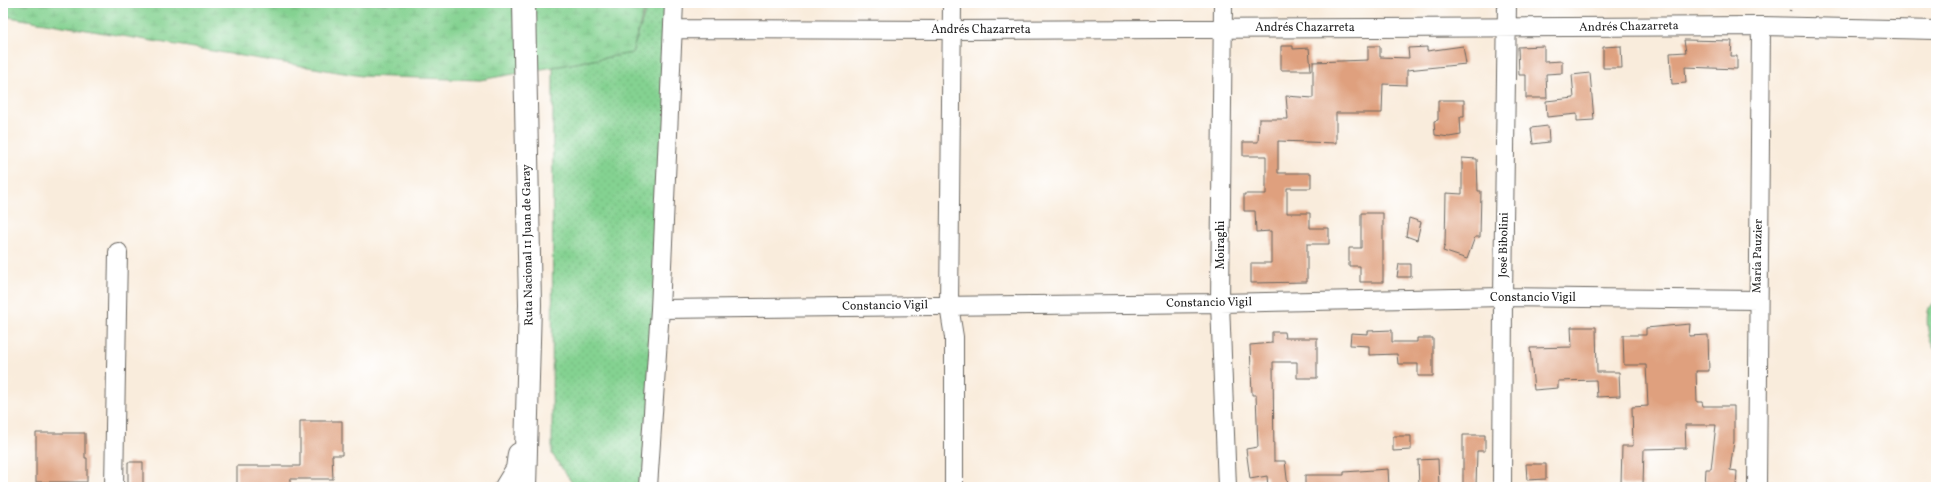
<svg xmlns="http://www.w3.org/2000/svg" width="1939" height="490" viewBox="0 0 1939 490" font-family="Vollkorn,serif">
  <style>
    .grass { fill: url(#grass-dots); stroke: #507756 }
    .wetland { fill: url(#wetland-marsh); stroke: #507756 }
    .building { fill: #dfa07e }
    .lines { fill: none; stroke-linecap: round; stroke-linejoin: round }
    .street-casing { stroke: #69655f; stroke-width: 20 }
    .highway-casing { stroke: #69655f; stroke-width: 24 }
    .path { stroke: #69655f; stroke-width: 2.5; stroke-dasharray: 1 3; stroke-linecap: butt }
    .street { stroke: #fff; stroke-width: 18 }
    .highway { stroke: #fff; stroke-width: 22 }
    .labels { text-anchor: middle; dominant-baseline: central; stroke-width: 3.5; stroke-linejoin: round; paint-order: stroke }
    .street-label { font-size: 12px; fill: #1c1c1c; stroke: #fff }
  </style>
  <defs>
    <pattern id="grass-dots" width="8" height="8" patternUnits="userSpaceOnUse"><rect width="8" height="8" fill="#84d291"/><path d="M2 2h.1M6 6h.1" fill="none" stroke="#71b47c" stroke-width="1.8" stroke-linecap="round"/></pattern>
    <pattern id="wetland-marsh" width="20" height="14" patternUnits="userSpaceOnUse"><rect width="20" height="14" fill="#84d291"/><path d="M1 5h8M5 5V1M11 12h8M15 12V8" fill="none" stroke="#71b47c"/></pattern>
  </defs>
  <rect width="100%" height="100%" fill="#fff"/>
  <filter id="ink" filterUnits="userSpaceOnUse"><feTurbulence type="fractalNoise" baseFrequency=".025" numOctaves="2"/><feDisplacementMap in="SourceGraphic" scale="8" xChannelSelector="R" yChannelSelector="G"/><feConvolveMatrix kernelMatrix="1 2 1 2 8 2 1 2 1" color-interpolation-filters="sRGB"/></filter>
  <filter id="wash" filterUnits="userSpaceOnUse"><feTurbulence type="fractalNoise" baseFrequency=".012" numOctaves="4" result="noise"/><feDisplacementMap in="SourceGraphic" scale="16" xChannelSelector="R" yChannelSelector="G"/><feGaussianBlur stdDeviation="0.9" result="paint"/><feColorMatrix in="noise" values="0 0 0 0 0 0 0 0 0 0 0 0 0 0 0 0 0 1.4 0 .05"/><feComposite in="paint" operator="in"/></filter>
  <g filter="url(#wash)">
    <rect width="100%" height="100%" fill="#f9ecdc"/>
    <path class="grass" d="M 648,3 L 674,3 L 648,487 L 575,487 L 552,454 L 553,67 L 632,53 Z"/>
    <path class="wetland" d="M 3,3 L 646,3 L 632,53 L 480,80 L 362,76 L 3,16 Z
      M 1936,301 L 1936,351 C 1928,343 1925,319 1929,308 C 1930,306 1934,303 1936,301 Z"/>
    <g id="blocks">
      <path class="building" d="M 1684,40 L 1732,41 L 1731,56 L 1737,56 L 1737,69 L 1685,67 L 1686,83 L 1672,84 L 1670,53 L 1686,52 Z
        M 1281,46 L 1293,46 L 1293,49 L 1309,48 L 1311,70 L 1281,70 Z
        M 1368,46 L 1380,46 L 1380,57 L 1409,58 L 1408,48 L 1427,47 L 1427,51 L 1463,46 L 1466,64 L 1407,70 L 1407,85 L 1383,84 L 1382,113 L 1336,113 L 1336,143 L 1278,141 L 1278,173 L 1311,173 L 1311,188 L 1287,188 L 1287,213 L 1310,213 L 1310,228 L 1329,228 L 1329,244 L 1307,244 L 1307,282 L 1251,283 L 1251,263 L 1271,263 L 1271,231 L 1256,232 L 1255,211 L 1244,211 L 1244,194 L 1266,194 L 1266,156 L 1243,156 L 1243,142 L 1258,142 L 1259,119 L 1288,119 L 1286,96 L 1313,98 L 1313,62 L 1368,60 Z
        M 1544,46 L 1544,62 L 1562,61 L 1562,73 L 1546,74 L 1547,98 L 1526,98 L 1526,75 L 1519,75 L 1518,47 Z
        M 1621,46 L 1622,68 L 1603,68 L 1603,47 Z
        M 1590,73 L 1594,120 L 1577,121 L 1577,114 L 1547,117 L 1546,101 L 1574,98 L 1572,75 Z
        M 1438,100 L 1464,100 L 1464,117 L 1460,117 L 1461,135 L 1449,137 L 1435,135 L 1434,121 L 1438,120 Z
        M 1548,126 L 1549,142 L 1533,144 L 1531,128 Z
        M 1462,158 L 1477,159 L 1478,191 L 1481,191 L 1480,237 L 1475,237 L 1467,259 L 1443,251 L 1445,244 L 1446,193 L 1462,194 Z
        M 1361,213 L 1383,213 L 1383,282 L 1360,282 L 1360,266 L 1349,266 L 1349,248 L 1361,248 Z
        M 1409,218 L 1421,222 L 1417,240 L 1406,236 Z
        M 1399,264 L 1411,264 L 1411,277 L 1397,277 Z
        M 1690,324 L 1689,336 L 1708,335 L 1709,371 L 1696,371 L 1697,402 L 1702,402 L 1703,406 L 1734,406 L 1734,441 L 1730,470 L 1737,471 L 1736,487 L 1705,485 L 1706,469 L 1711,469 L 1716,425 L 1685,425 L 1686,448 L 1644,449 L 1643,485 L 1621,484 L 1622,446 L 1633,446 L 1632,407 L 1648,406 L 1646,365 L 1624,365 L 1623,335 L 1646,335 L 1646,328 Z
        M 1571,327 L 1596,327 L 1597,372 L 1619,372 L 1620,396 L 1597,397 L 1596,380 L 1558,381 L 1558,388 L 1534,390 L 1530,348 L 1572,347 Z
        M 1392,330 L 1392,342 L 1417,342 L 1417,338 L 1433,338 L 1433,376 L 1418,376 L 1418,364 L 1398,364 L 1397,354 L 1369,355 L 1369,346 L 1350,345 L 1351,333 L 1368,334 L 1368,331 Z
        M 1272,332 L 1284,332 L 1285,338 L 1317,338 L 1317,378 L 1297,378 L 1297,362 L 1273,362 L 1274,461 L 1285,461 L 1288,487 L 1268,487 L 1267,476 L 1250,479 L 1246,449 L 1258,447 L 1256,395 L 1252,395 L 1250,345 L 1272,343 Z
        M 300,421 L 342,421 L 342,455 L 332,455 L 333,479 L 290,479 L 290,487 L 237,487 L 237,466 L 300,466 Z
        M 36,433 L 85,433 L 85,458 L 87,458 L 87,482 L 36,482 Z
        M 1463,435 L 1485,435 L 1485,451 L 1477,451 L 1476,487 L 1463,487 Z
        M 1393,436 L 1411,436 L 1411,450 L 1393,451 Z
        M 1438,459 L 1439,487 L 1419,487 L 1418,460 Z
        M 128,462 L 143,462 L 143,487 L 128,487 Z
        M 1526,464 L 1546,464 L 1546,479 L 1527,480 Z
        M 1388,469 L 1389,487 L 1305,487 L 1305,475 L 1344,475 L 1344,472 Z"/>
    </g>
  </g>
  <g filter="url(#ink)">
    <use href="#blocks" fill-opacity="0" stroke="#69655f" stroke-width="1"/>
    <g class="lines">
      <g class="street-casing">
        <path id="street" d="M 952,3 L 949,306 L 954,337 L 954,487
          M 1223,3 L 1220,303 L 1227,487
          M 673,29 L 952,30 L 1761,26 L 1936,30
          M 660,309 L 1220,303 L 1503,297 L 1758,300
          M 114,487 L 118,252
          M 648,487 L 660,309 L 674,3
          M 1502,487 L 1503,297 L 1507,3
          M 1757,487 L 1761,26"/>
      </g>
      <g class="highway-casing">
        <path id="highway" d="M 524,3 L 530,305 L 525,487
          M 506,487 L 517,469 L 519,454"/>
      </g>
      <path class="path" d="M 1790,11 L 1791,3"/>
      <use href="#street" class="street"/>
      <use href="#highway" class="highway"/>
    </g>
  </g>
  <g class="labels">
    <g class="street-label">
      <text transform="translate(1629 27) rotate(-1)">Andrés Chazarreta</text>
      <text x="1305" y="28">Andrés Chazarreta</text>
      <text x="981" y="30">Andrés Chazarreta</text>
      <text transform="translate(528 245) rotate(-91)">Ruta Nacional 11 Juan de Garay</text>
      <text transform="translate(1221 245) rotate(-90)">Moiraghi</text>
      <text transform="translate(1504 245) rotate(-89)">José Bibolini</text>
      <text transform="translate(1758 256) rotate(-89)">María Pauzier</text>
      <text x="1533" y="298">Constancio Vigil</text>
      <text transform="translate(1209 303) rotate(-1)">Constancio Vigil</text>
      <text transform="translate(885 306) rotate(-1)">Constancio Vigil</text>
    </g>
  </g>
  <rect width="1939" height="490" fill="none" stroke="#fff" stroke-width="16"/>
</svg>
